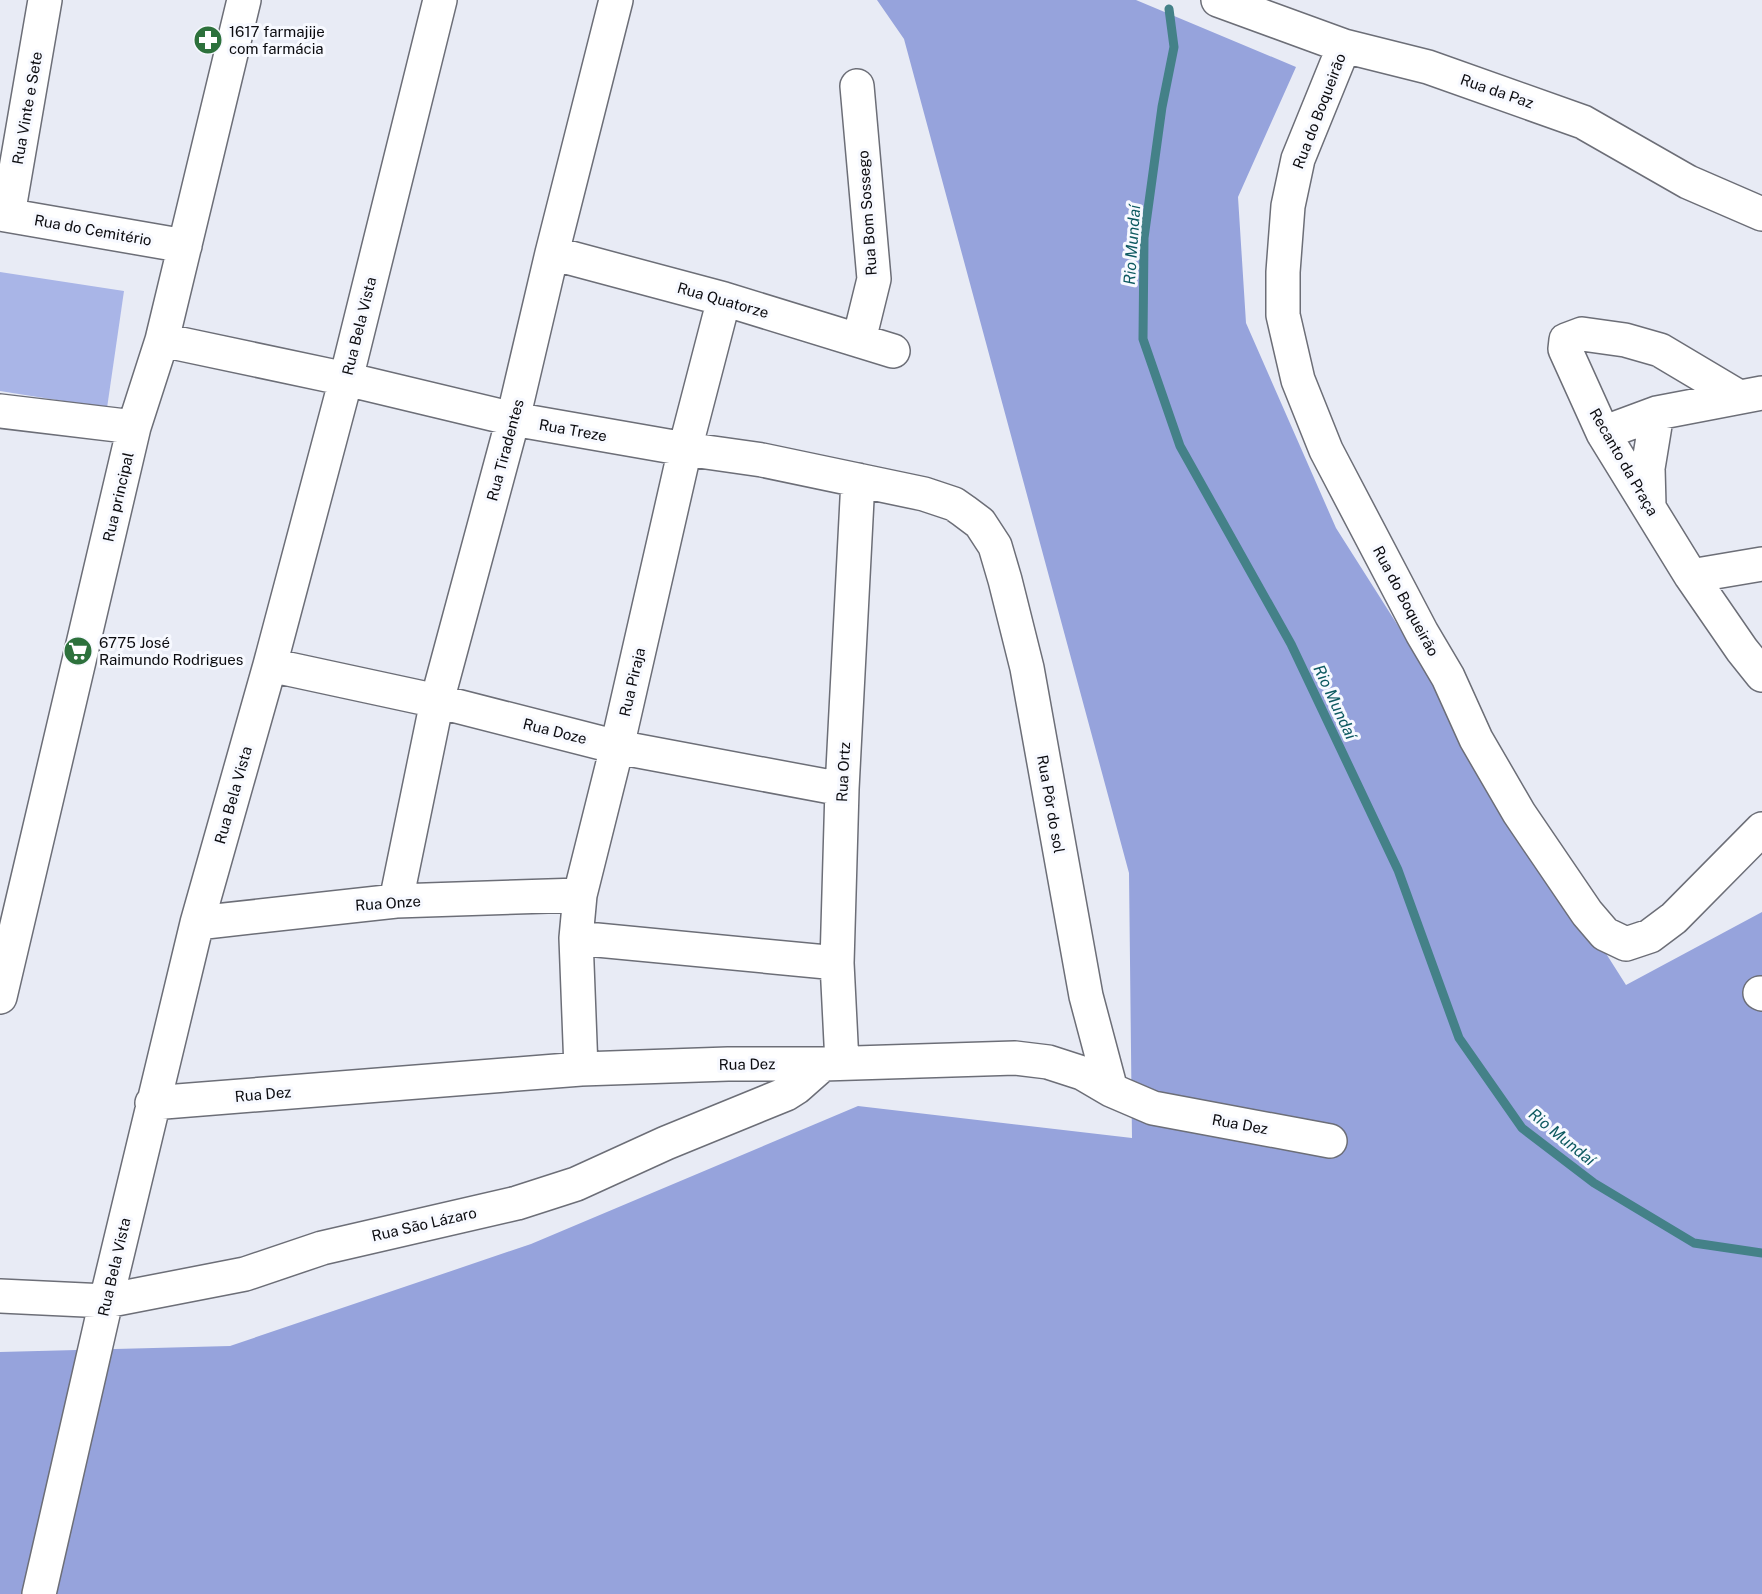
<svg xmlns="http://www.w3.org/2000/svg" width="1762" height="1594" viewBox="0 0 1762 1594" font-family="'Public Sans',sans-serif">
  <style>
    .green { fill: #a9b5e7 }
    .forest { fill: #96a3dc }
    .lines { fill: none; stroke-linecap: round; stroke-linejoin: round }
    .stream { stroke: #448188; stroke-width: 9 }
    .minor-casing { stroke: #6c6e77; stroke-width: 36 }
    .minor { stroke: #fff; stroke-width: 33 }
    .labels { text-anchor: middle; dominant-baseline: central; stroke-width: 6; stroke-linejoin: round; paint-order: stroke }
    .poi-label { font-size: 15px; fill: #0b0b0f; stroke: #f7f9ff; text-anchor: start }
    .street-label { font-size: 15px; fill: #0b0b0f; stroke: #f7f9ff }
    .water-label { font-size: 16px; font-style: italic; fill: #0d5960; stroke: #f7f9ff }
  </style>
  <rect width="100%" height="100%" fill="#e8ebf5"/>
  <path class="green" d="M 0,272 L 124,291 L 107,408 L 0,391 Z"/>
  <path class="forest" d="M 877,0 L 1136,0 L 1296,67 L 1238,197 L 1246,323 L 1336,528 L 1626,985 L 1762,912 L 1762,1594 L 0,1594 L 0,1352 L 230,1346 L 531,1244 L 858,1106 L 1132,1138 L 1129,873 L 904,39 Z"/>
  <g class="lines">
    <path class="stream" d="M 1169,9 L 1174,47 L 1162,107 L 1144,238 L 1143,339 L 1180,446 L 1291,644 L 1398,870 L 1459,1038 L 1522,1128 L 1594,1183 L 1694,1243 L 1762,1253"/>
    <g class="minor-casing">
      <path id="minor" d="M 1218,0 L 1344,46 L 1428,67 L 1583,122 L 1688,182 L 1762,214
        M 1344,46 L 1298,159 L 1288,206 L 1283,272 L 1283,315 L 1298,380 L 1326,450 L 1422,633 L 1448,677 L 1476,739 L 1519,813 L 1587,913 L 1605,934 L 1626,944 L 1650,936 L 1674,918 L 1762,829
        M 857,86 L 874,279 L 859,340
        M 0,214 L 185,246
        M 8,215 L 45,0
        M 552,253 L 724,299 L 893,351
        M 162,340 L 346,379 L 513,419 L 685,449 L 762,460 L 924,494 L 954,504 L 964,511 L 980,523 L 995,546 L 1005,580 L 1027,668 L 1086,996 L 1111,1090
        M 1739,397 L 1660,350 L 1625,340 L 1582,334 L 1566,340 L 1565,349 L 1603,433 L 1691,576 L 1742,650 L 1762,675
        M 0,411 L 134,427
        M 1603,433 L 1657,413 L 1762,393
        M 1649,506 L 1648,468 L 1657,413
        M 1691,576 L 1762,564
        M 270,665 L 437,701 L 617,747 L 842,789
        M 396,901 L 437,701 L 513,419 L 552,253 L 616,0
        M 197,923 L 396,901 L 580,895
        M 576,938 L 837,963
        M 1760,993 L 1762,994
        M 0,997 L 134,427 L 162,340 L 244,0
        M 842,1063 L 837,963 L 842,789 L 858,480
        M 581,1069 L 576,938 L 580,895 L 617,747 L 685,449 L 724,299
        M 152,1103 L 581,1069 L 728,1064 L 823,1064 L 1015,1058 L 1048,1062 L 1082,1073 L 1111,1090 L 1153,1108 L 1330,1141
        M 0,1296 L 106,1301 L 245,1274 L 322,1248 L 517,1203 L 576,1184 L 666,1143 L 786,1094 L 797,1087 L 823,1064
        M 39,1594 L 106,1301 L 197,923 L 270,665 L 346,379 L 440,0"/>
    </g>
    <use href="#minor" class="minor"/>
  </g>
  <defs>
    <g id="pharmacy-disc" transform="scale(1.5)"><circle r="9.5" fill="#2d713c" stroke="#f7f9ff"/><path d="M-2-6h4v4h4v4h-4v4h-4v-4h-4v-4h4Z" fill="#fff"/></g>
    <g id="supermarket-disc" transform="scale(1.5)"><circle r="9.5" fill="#2d713c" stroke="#f7f9ff"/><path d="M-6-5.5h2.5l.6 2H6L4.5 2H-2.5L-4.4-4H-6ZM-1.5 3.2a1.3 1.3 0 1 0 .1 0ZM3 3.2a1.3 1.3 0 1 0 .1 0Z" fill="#fff"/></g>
  </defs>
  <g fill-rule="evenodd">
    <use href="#pharmacy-disc" x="208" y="40"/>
    <use href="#supermarket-disc" x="78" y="651"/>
  </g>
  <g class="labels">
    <g class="poi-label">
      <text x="229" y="31">1617 farmajije<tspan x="229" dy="17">com farmácia</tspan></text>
      <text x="99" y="642">6775 José<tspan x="99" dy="17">Raimundo Rodrigues</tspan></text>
    </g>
    <g class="street-label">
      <text transform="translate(1497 91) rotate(19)">Rua da Paz</text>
      <text transform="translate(27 108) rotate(-80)">Rua Vinte e Sete</text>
      <text transform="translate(1319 111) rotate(-69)">Rua do Boqueirão</text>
      <text transform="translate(867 213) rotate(-94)">Rua Bom Sossego</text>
      <text transform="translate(93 230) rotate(10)">Rua do Cemitério</text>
      <text transform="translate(723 300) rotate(16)">Rua Quatorze</text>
      <text transform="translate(359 326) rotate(-76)">Rua Bela Vista</text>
      <text transform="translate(573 430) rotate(10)">Rua Treze</text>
      <text transform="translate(505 450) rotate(-75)">Rua Tiradentes</text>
      <text transform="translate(1624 462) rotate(60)">Recanto da Praça</text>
      <text transform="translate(118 497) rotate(-77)">Rua principal</text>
      <text transform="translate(1406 601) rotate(62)">Rua do Boqueirão</text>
      <text transform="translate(632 682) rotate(-77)">Rua Piraja</text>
      <text transform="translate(555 731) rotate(14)">Rua Doze</text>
      <text transform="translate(843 772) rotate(-87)">Rua Ortz</text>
      <text transform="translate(233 795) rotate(-74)">Rua Bela Vista</text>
      <text transform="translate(1051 804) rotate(80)">Rua Pôr do sol</text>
      <text transform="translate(388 903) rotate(-4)">Rua Onze</text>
      <text transform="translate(747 1064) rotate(-1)">Rua Dez</text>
      <text transform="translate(263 1094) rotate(-5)">Rua Dez</text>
      <text transform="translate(1240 1124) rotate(10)">Rua Dez</text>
      <text transform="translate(424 1224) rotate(-13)">Rua São Lázaro</text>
      <text transform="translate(114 1267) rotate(-77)">Rua Bela Vista</text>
    </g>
    <g class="water-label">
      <text transform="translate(1132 245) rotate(-86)">Rio Mundaí</text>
      <text transform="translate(1335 702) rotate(65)">Rio Mundaí</text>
      <text transform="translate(1562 1137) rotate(39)">Rio Mundaí</text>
    </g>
  </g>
</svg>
